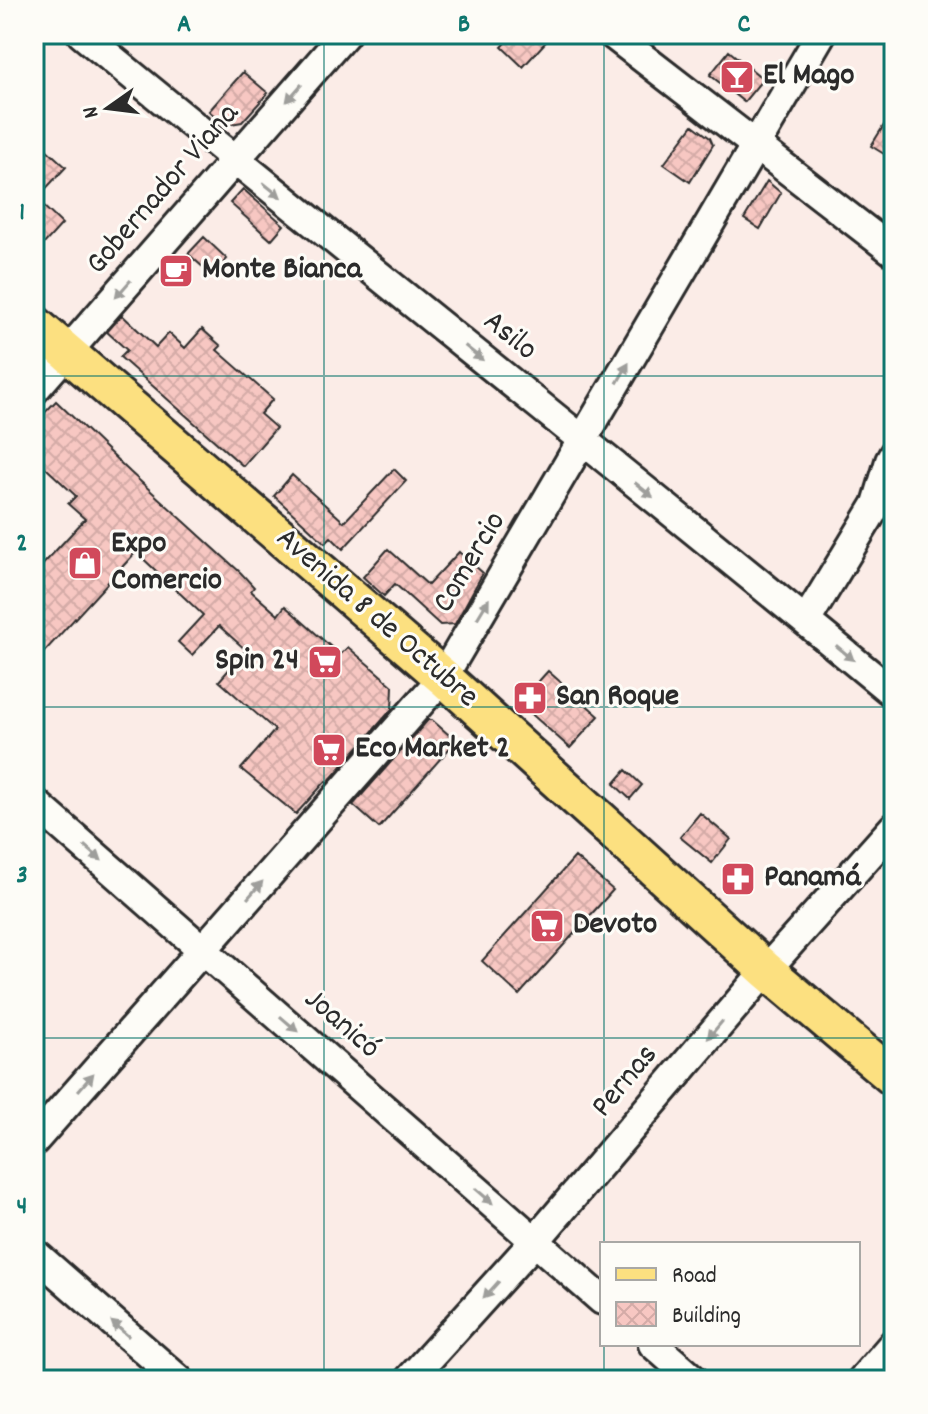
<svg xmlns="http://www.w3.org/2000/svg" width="928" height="1414" viewBox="0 0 928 1414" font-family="Dekko,sans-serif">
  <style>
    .building { fill: url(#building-cross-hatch); stroke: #2b2b2b; stroke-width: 2 }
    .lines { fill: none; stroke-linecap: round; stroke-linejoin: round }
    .minor-casing { stroke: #2b2b2b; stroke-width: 34 }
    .major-casing { stroke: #2b2b2b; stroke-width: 42 }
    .minor { stroke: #fdfcf7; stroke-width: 28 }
    .major { stroke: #fce080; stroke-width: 36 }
    .oneway { fill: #9e9e9b }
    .grid { fill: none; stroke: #0f766e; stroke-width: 2; stroke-opacity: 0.55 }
    .labels { text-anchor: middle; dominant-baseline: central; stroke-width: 6; stroke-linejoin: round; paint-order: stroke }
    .poi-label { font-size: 32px; font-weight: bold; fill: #2b2b2b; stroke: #fdfcf7; text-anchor: start }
    .street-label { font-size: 32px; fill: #2b2b2b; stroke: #fdfcf7 }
    .neatline { fill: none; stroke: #0f766e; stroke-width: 3 }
    .grid-label { font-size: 26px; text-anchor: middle; font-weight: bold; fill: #0f766e }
  </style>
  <defs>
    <pattern id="building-cross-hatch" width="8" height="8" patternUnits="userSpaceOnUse" patternTransform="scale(2)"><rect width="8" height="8" fill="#f7c7c2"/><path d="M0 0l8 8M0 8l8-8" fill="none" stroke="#d4aba7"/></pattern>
  </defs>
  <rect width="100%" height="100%" fill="#fbece7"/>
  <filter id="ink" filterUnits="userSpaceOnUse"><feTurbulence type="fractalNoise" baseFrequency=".0125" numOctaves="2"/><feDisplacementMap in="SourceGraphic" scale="16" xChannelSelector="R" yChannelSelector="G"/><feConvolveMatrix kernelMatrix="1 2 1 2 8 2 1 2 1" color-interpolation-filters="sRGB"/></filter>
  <g filter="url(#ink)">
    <path class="building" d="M 514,34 L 553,34 L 523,67 L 502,47 Z
      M 729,51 L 763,79 L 744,102 L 710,75 Z
      M 243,72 L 268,93 L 242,122 L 225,125 L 209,111 Z
      M 894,109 L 894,160 L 871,146 Z
      M 693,125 L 710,138 L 713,145 L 690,182 L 664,164 Z
      M 46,149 L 66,167 L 36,199 L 62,224 L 34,255 L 34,163 Z
      M 767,181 L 781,193 L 760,229 L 744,219 Z
      M 243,189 L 284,225 L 271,240 L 230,203 Z
      M 204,237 L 227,259 L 212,275 L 188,254 Z
      M 122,315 L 156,347 L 169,333 L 185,348 L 202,329 L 221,346 L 217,350 L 273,399 L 260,414 L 276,428 L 243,466 L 120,357 L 127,350 L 107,332 Z
      M 56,401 L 130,472 L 241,573 L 254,587 L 251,591 L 278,615 L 285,606 L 340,655 L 348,647 L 393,686 L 392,709 L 327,783 L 326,781 L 296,814 L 241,769 L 275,730 L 219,681 L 246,650 L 219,626 L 192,655 L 178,642 L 203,615 L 136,552 L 34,663 L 34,574 L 85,519 L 68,504 L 76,496 L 34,457 L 34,424 Z
      M 394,469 L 406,481 L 343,549 L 331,537 L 325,543 L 274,496 L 292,475 L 344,522 Z
      M 388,549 L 428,585 L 459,552 L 483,573 L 455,624 L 440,625 L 395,584 L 384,596 L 363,577 Z
      M 548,671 L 599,716 L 570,748 L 519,703 Z
      M 428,720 L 432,720 L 456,741 L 379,828 L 353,805 Z
      M 626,770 L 642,785 L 630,799 L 614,784 Z
      M 700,813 L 731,839 L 712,863 L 680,837 Z
      M 575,857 L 613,890 L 519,995 L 482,961 Z"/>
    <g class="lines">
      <g class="minor-casing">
        <path id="minor" d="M 82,34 C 351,256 625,471 894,694
          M 612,34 L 894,252
          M 34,390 L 345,34
          M 806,621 L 877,504 L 890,461 L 894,454
          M 34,802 L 602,1300
          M 34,1141 L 443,677 L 821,34
          M 34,1253 L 179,1380
          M 653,1344 L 694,1380
          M 409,1380 L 535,1241 L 766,970 L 894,827
          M 862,1380 L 894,1343"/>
      </g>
      <g class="major-casing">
        <path id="major" d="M 34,324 L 443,677 L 766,970 L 894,1078"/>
      </g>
      <use href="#minor" class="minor"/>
      <use href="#major" class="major"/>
    </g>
    <defs><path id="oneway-solid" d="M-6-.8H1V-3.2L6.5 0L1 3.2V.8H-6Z" transform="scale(2)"/></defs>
    <g class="oneway">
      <use href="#oneway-solid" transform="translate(294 93) rotate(131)"/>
      <use href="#oneway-solid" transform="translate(272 190) rotate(39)"/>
      <use href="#oneway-solid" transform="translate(123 289) rotate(131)"/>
      <use href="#oneway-solid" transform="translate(474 353) rotate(39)"/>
      <use href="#oneway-solid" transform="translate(623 373) rotate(-60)"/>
      <use href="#oneway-solid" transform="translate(644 490) rotate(39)"/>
      <use href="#oneway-solid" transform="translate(483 609) rotate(-59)"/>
      <use href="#oneway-solid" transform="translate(845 653) rotate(40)"/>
      <use href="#oneway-solid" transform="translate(93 853) rotate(41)"/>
      <use href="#oneway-solid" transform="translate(255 890) rotate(-49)"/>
      <use href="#oneway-solid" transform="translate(289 1024) rotate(41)"/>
      <use href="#oneway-solid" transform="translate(715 1030) rotate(130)"/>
      <use href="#oneway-solid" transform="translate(86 1082) rotate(-49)"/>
      <use href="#oneway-solid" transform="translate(484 1196) rotate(41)"/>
      <use href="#oneway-solid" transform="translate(491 1290) rotate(132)"/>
      <use href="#oneway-solid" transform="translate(120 1329) rotate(-139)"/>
    </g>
  </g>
  <path class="grid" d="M 324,34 L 324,1380M 604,34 L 604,1244M 34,376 L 894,376M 34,707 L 894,707M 34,1038 L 894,1038M 604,1344 L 604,1380"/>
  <defs>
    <g id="bar-square" transform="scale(1.8)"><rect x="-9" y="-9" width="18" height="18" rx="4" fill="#d1495b" stroke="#fdfcf7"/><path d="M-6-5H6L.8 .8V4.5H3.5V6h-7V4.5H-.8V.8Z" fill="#fff"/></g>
    <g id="cafe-square" transform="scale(1.8)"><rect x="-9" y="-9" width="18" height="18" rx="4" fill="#d1495b" stroke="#fdfcf7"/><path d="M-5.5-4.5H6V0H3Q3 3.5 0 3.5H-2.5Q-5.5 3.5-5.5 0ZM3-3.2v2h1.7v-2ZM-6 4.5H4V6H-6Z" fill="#fff"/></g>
    <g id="shop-square" transform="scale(1.8)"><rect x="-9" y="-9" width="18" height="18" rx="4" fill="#d1495b" stroke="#fdfcf7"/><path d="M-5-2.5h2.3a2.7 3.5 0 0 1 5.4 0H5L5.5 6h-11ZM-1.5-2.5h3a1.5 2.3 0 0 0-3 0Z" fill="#fff"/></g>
    <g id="supermarket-square" transform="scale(1.8)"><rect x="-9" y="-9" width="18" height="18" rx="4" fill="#d1495b" stroke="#fdfcf7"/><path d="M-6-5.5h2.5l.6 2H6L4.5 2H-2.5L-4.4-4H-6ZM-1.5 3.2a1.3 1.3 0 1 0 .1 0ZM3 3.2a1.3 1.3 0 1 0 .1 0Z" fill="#fff"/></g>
    <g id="pharmacy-square" transform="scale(1.8)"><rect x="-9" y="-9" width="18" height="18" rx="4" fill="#d1495b" stroke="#fdfcf7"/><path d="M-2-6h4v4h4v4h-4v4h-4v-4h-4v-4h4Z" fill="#fff"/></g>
  </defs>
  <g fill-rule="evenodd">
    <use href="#bar-square" x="737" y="77"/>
    <use href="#cafe-square" x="176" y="271"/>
    <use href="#shop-square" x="85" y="563"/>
    <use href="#supermarket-square" x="325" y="662"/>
    <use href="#pharmacy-square" x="530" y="698"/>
    <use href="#supermarket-square" x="329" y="750"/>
    <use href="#pharmacy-square" x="738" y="879"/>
    <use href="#supermarket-square" x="547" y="926"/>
  </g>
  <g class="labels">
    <g class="poi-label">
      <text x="763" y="77">El Mago</text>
      <text x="202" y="271">Monte Bianca</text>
      <text x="111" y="545">Expo<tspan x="111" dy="37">Comercio</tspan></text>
      <text x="299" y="662" text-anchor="end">Spin 24</text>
      <text x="556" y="698">San Roque</text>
      <text x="355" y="750">Eco Market 2</text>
      <text x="764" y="879">Panamá</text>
      <text x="573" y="926">Devoto</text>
    </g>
    <g class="street-label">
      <text transform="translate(164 190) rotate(-49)">Gobernador Viana</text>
      <text transform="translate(509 337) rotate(39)">Asilo</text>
      <text transform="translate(471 563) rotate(-59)">Comercio</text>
      <text transform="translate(376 619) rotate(41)">Avenida 8 de Octubre</text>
      <text transform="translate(341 1025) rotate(41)">Joanicó</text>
      <text transform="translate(626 1082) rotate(-50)">Pernas</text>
    </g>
  </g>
  <rect width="928" height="1414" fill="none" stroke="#fdfcf7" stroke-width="88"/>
  <rect x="600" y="1242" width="260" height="104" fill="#fdfcf7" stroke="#a9a8a5" stroke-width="2"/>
  <rect x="616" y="1268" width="40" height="12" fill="#fce080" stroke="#a9a8a5" stroke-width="2"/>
  <text x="672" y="1282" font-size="24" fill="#2b2b2b">Road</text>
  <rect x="616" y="1302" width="40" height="24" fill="url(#building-cross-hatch)" stroke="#a9a8a5" stroke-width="2"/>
  <text x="672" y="1322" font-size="24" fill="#2b2b2b">Building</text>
  <g transform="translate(108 108) rotate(256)" stroke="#fdfcf7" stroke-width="6" paint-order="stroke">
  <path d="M0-6L14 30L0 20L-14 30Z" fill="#2b2b2b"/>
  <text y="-12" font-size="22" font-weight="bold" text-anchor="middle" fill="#2b2b2b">N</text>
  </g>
  <rect x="44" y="44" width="840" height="1326" class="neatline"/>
  <g class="grid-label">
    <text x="184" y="31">A</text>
    <text x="464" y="31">B</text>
    <text x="744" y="31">C</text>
    <text x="22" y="219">1</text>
    <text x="22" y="550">2</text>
    <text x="22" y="882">3</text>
    <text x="22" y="1213">4</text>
  </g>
</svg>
